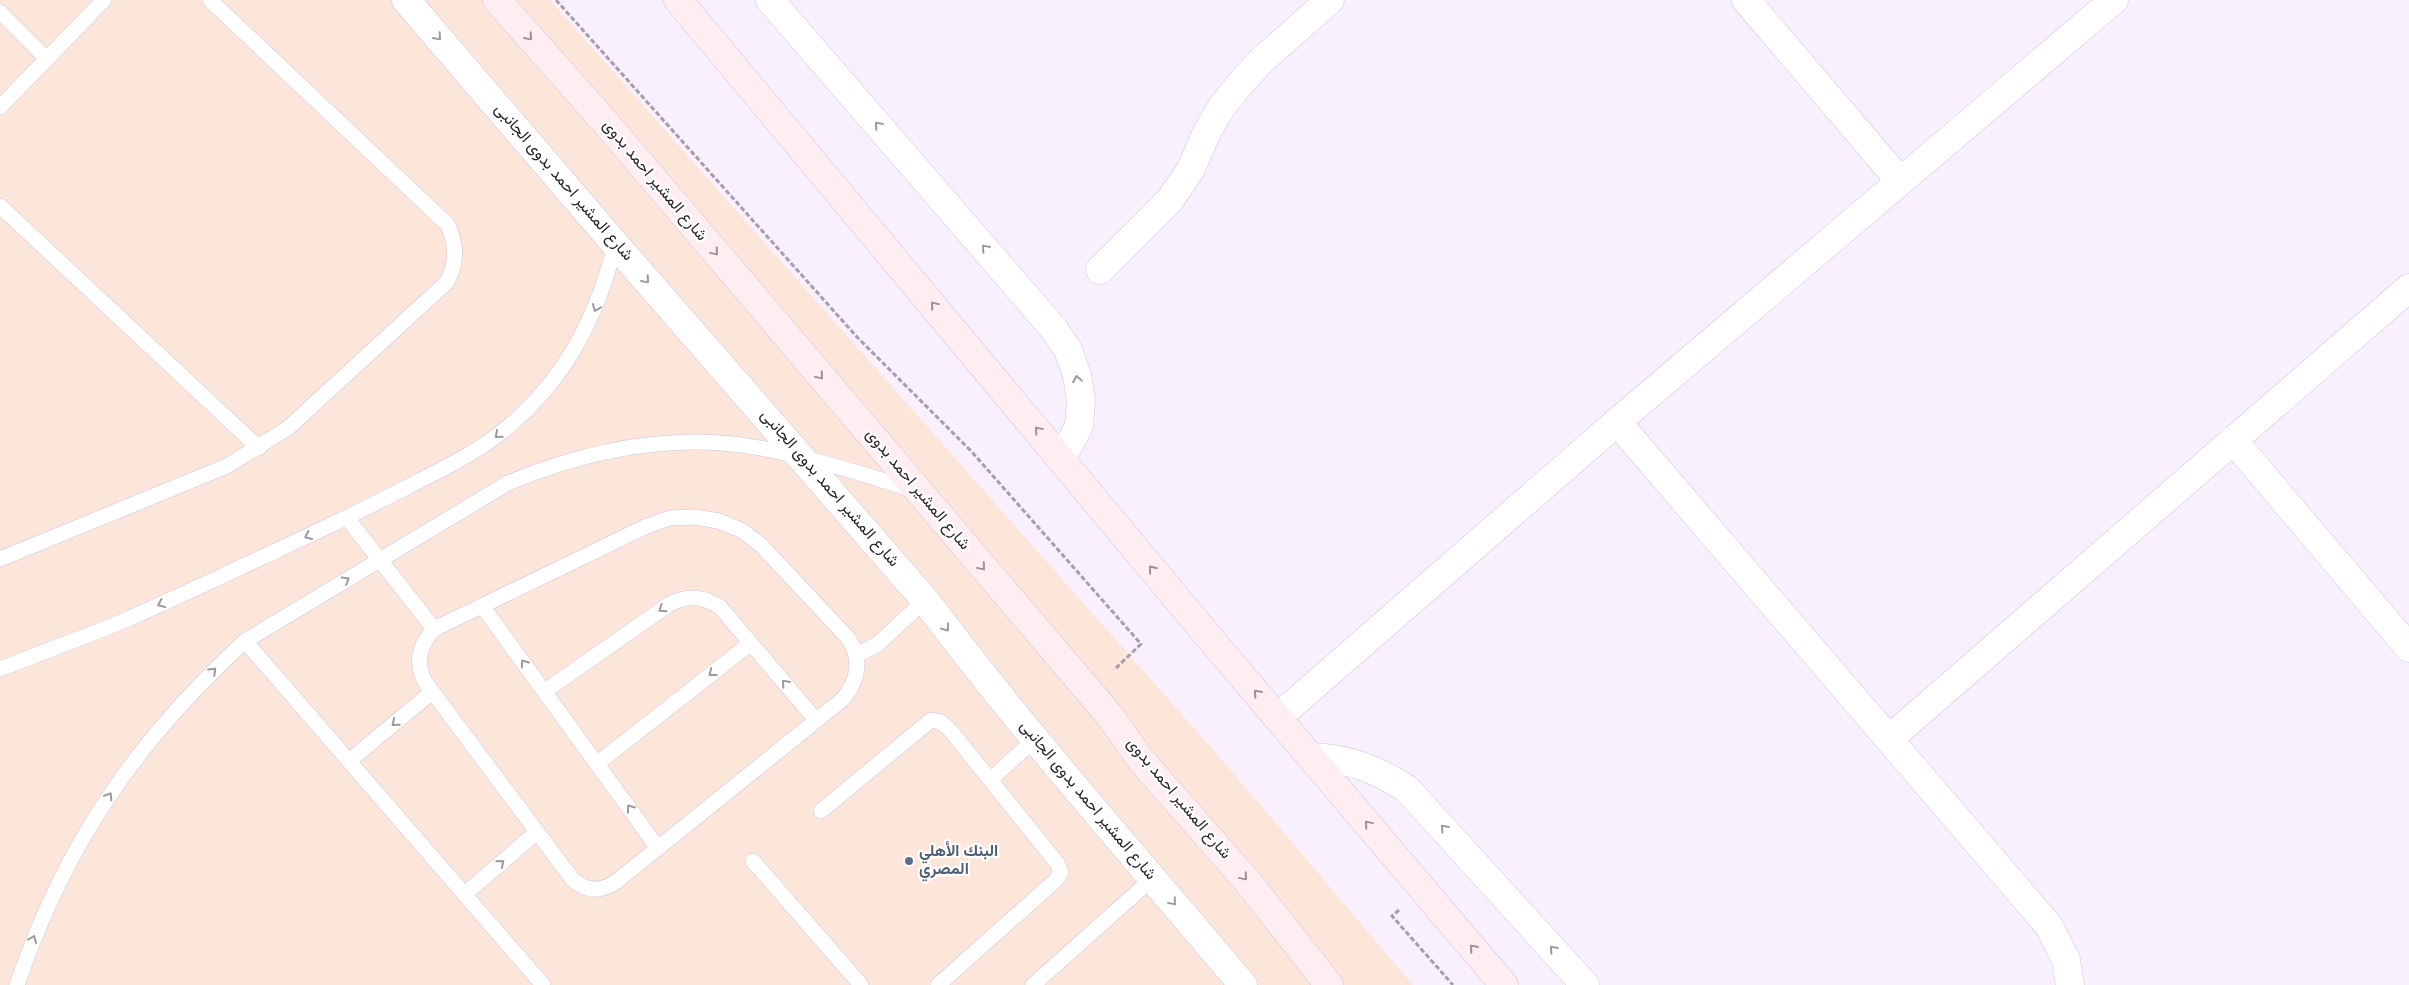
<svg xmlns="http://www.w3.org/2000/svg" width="2409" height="985" viewBox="0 0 2409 985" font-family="Georgia,Vazirmatn,serif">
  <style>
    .commercial { fill: #fce5d9 }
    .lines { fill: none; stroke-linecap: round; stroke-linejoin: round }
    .lane-casing { stroke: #d2c2df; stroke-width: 16 }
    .street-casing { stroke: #d2c2df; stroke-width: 29 }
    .secondary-casing { stroke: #d2c2df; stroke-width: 29 }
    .path { stroke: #a69fab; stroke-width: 3; stroke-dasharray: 5 2.5; stroke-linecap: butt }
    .lane { stroke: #fff; stroke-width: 15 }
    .street { stroke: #fff; stroke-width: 28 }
    .secondary { stroke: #feeef1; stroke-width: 28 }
    .oneway { stroke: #9d9a9f }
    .oneway2 { stroke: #9c9197 }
    .service-dot { fill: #5c6f8a; stroke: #fff; stroke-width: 2 }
    .labels { text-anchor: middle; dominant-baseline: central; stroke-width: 4.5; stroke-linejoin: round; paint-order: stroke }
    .street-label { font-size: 16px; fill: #251f2a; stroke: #fff }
    .service-label { font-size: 16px; font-weight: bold; fill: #4e5e75; stroke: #fff; text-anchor: start }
  </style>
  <rect width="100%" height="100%" fill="#f8f1fd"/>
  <path class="commercial" d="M 0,0 L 550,0 L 1223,761 L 1413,985 L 0,985 Z"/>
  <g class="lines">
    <g class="lane-casing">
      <path id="lane" d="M 0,12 L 47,59
        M 0,107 L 104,0
        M 0,206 L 259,448
        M 695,517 L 719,521 L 741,530 L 761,545 L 848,638 C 862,659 859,679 843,699 L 617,881 C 602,892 587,892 573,880 L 425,682 C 415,662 419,646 434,629 L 647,526 L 670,518 Z
        M 347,518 L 434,629
        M 0,559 L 227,466 L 288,428 L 447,282 C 457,262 457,246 448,225 L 210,0
        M 482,606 L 658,848
        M 245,641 L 543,985
        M 857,655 L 878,644 L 925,600
        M 0,669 C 42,652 86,637 128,619 C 191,591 254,561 316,532 C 348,517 380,501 411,485 C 449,466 486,448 517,419 C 569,372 599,312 615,244
        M 545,691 L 668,605 C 686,595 702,595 720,607 L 816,720
        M 349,761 L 432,692
        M 598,763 L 751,643
        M 990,780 L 1035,739
        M 821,811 L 931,720 L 941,722 L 950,730 L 1057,863 L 1061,872 L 1056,880 L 938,985
        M 753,861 L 861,985
        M 465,894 L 537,832
        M 17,985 C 65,844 136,741 245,641 L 508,483 C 588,450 674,432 760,448 C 813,458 864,475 915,490
        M 1033,985 L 1153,878"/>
    </g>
    <g class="street-casing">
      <path id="street" d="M 406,0 L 615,244 L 925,600 C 1025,733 1136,858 1243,985
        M 770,0 L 1054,329 L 1068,350 L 1077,375 L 1081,401 L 1079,426 L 1062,458
        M 1746,0 L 1900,181
        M 1100,270 L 1170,200 L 1191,169 L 1206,134 L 1221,108 L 1240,84 L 1260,62 L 1330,0
        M 1617,422 L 2049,926 L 2066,960 L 2070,985
        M 2233,440 L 2409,648
        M 1278,717 L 1617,422 L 2114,0
        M 1889,739 L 2409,288
        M 1312,757 C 1350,759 1374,768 1407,789 L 1585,985"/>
    </g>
    <g class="secondary-casing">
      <path id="secondary" d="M 497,0 L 611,129 L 1110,716 L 1141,760 L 1248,882 L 1329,985
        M 678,0 L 1208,636 L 1504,985"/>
    </g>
    <path class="path" d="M 556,0 L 857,337 L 972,452 L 1141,644 L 1114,670
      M 1399,910 L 1392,916 L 1453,985"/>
    <use href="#lane" class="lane"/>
    <use href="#street" class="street"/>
    <use href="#secondary" class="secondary"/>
  </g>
  <defs><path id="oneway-chevron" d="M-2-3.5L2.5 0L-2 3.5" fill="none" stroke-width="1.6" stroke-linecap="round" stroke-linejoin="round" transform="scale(1.25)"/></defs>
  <g class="oneway">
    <use href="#oneway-chevron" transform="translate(438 37) rotate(49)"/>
    <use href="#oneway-chevron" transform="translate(878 125) rotate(-131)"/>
    <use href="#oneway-chevron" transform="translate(985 248) rotate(-131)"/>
    <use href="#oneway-chevron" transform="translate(646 280) rotate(49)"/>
    <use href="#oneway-chevron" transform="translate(596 308) rotate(112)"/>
    <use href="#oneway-chevron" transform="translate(1077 379) rotate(-101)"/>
    <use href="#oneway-chevron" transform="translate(498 435) rotate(140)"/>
    <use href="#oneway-chevron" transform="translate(308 536) rotate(155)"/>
    <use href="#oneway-chevron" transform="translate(346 580) rotate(-31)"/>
    <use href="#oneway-chevron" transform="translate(161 604) rotate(155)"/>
    <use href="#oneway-chevron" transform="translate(662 609) rotate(146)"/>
    <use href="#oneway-chevron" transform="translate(946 628) rotate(53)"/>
    <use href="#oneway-chevron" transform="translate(524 663) rotate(-126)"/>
    <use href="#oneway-chevron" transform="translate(213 671) rotate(-44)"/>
    <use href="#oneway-chevron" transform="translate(712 673) rotate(142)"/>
    <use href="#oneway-chevron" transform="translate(785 683) rotate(-131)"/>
    <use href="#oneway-chevron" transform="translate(395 723) rotate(140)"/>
    <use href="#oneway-chevron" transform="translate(109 796) rotate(-57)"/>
    <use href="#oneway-chevron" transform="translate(630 808) rotate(-126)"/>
    <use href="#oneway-chevron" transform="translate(1444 828) rotate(-132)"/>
    <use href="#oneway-chevron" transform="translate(501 863) rotate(-40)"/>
    <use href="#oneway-chevron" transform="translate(1173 902) rotate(50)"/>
    <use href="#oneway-chevron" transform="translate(33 939) rotate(-68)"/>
    <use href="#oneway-chevron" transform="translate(1553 949) rotate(-132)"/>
  </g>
  <g class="oneway2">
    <use href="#oneway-chevron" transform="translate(529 37) rotate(49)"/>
    <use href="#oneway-chevron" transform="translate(715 252) rotate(50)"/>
    <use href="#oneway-chevron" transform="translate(934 305) rotate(-130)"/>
    <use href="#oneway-chevron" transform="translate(820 376) rotate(50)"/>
    <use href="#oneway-chevron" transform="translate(1038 430) rotate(-130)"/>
    <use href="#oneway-chevron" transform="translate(982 567) rotate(50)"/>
    <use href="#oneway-chevron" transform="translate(1152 569) rotate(-129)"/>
    <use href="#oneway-chevron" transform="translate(1257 693) rotate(-131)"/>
    <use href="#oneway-chevron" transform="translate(1368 824) rotate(-130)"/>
    <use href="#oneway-chevron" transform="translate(1244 877) rotate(50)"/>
    <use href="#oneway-chevron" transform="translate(1473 948) rotate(-131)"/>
  </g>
  <circle class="service-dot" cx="909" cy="861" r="5"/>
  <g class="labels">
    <g class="street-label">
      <text transform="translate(654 181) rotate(50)">شارع المشير احمد بدوى</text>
      <text transform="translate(563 183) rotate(49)">شارع المشير احمد بدوى الجانبى</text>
      <text transform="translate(829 489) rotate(49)">شارع المشير احمد بدوى الجانبى</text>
      <text transform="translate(917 490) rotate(50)">شارع المشير احمد بدوى</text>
      <text transform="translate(1178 799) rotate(50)">شارع المشير احمد بدوى</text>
      <text transform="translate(1087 801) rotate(50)">شارع المشير احمد بدوى الجانبى</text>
    </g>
    <g class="service-label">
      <text x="919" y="852">البنك الأهلي<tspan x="919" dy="18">المصري</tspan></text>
    </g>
  </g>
</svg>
